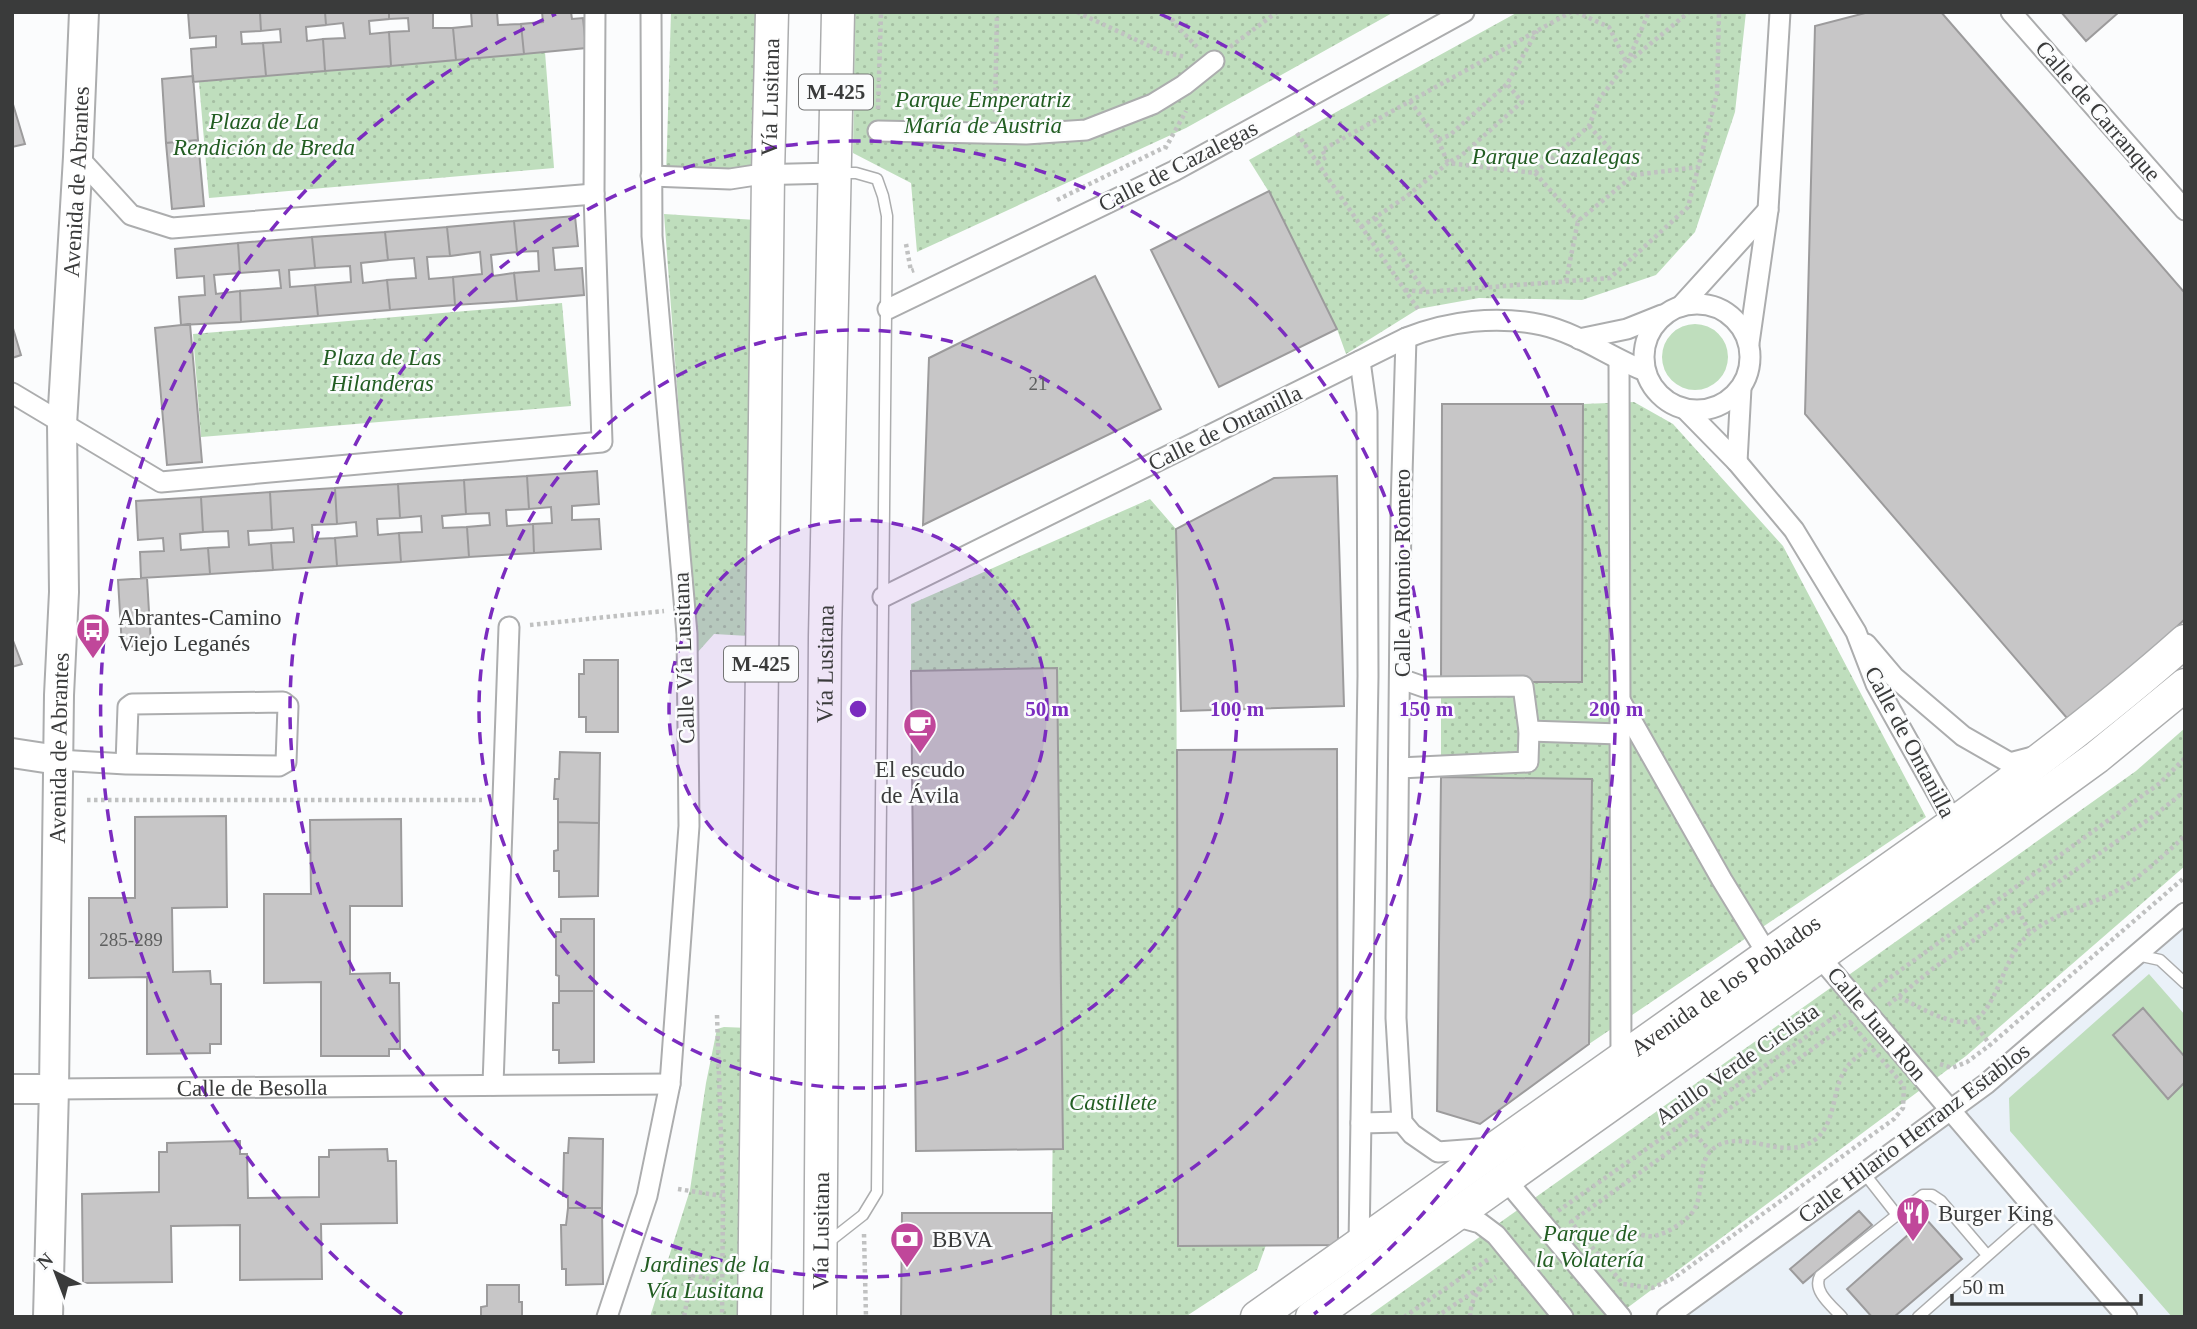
<svg xmlns="http://www.w3.org/2000/svg" width="2197" height="1329" viewBox="0 0 2197 1329" font-family="'Times New Roman',serif">
  <style>
    .built { fill: #eaf1f8 }
    .green { fill: #bfdebd }
    .park { fill: url(#park-dots) }
    .building { fill: #c7c6c7; stroke: #9c9b9c; stroke-width: 2 }
    .lines { fill: none; stroke-linecap: round; stroke-linejoin: round }
    .lane-casing { stroke: #acadae; stroke-width: 13 }
    .street-casing { stroke: #acadae; stroke-width: 23 }
    .secondary-casing { stroke: #acadae; stroke-width: 32 }
    .primary-casing { stroke: #acadae; stroke-width: 35 }
    .path { stroke: #c0c1c1; stroke-width: 4.5; stroke-dasharray: 3.5 3.5; stroke-linecap: butt }
    .lane { stroke: #fff; stroke-width: 10 }
    .street { stroke: #fff; stroke-width: 19 }
    .secondary { stroke: #fff; stroke-width: 28 }
    .primary { stroke: #fff; stroke-width: 32 }
    .ring { fill: none; stroke: #7b2cbf; stroke-width: 3.5; stroke-dasharray: 12 9 }
    .labels { text-anchor: middle; dominant-baseline: central; stroke-width: 5; stroke-linejoin: round; paint-order: stroke }
    .number-label { font-size: 19px; fill: #5d5e5e }
    .shield { fill: #fbfcfd; stroke: #747575; stroke-width: 2 }
    .shield-label { font-size: 21px; font-weight: bold; fill: #3a3b3b }
    .street-label { font-size: 23px; fill: #3a3b3b; stroke: #fbfcfd }
    .park-label { font-size: 23px; font-style: italic; fill: #225d22; stroke: #fbfcfd }
    .poi-label { font-size: 23px; fill: #3a3b3b; stroke: #fbfcfd; text-anchor: start }
    .centre { fill: #7b2cbf; stroke: #fbfcfd; stroke-width: 3.5 }
    .ring-label { font-size: 21px; text-anchor: middle; font-weight: bold; fill: #7b2cbf; stroke: #fbfcfd; stroke-width: 5; stroke-linejoin: round; paint-order: stroke }
  </style>
  <defs>
    <pattern id="park-dots" width="8" height="8" patternUnits="userSpaceOnUse" patternTransform="scale(1.75)"><rect width="8" height="8" fill="#bfdebd"/><path d="M2 2h.1M6 6h.1" fill="none" stroke="#a5bfa3" stroke-width="1.8" stroke-linecap="round"/></pattern>
  </defs>
  <rect width="100%" height="100%" fill="#fbfcfd"/>
  <path class="built" d="M 2185,913 L 2185,1317 L 1667,1317 L 1864,1173 Z"/>
  <path class="green" d="M1662 357a33 33 0 1 1 66 0a33 33 0 1 1-66 0Z
    M 2149,974 L 2185,1015 L 2185,1317 L 2172,1317 L 2010,1131 L 2009,1098 Z"/>
  <path class="park" d="M 671,12 L 760,12 L 756,175 L 666,177 Z
    M 855,12 L 1394,12 L 1186,128 L 917,252 L 911,183 L 853,153 Z
    M 1518,12 L 1746,12 L 1735,112 L 1695,232 L 1656,275 L 1582,300 L 1479,298 L 1418,309 L 1346,354 L 1337,329 L 1269,192 L 1249,160 Z
    M 545,52 L 554,168 L 209,198 L 199,82 Z
    M 664,214 L 756,220 L 749,636 L 714,634 L 697,653 Z
    M 562,303 L 571,406 L 201,437 L 193,334 Z
    M 1634,402 L 1673,424 L 1783,546 L 1926,817 L 1589,1044 L 1592,779 L 1441,777 L 1441,682 L 1583,404 Z
    M 1150,499 L 1176,529 L 1178,1245 L 1266,1245 L 1257,1270 L 1185,1317 L 1051,1317 L 1057,668 L 911,671 L 911,604 Z
    M 2185,728 L 2185,866 L 1966,1056 L 1615,1317 L 1367,1317 L 2136,771 Z
    M 724,1027 L 749,1028 L 744,1317 L 650,1317 L 690,1190 L 706,1083 L 717,1029 Z"/>
  <path class="building" d="M 188,12 L 260,12 L 261,31 L 241,32 L 242,44 L 263,43 L 266,76 L 193,82 L 191,49 L 216,47 L 216,36 L 190,38 Z
    M 260,12 L 325,12 L 326,25 L 306,27 L 307,41 L 323,39 L 325,71 L 266,76 L 263,43 L 281,42 L 280,29 L 261,31 Z
    M 325,12 L 389,12 L 389,19 L 369,21 L 370,34 L 389,32 L 391,66 L 325,71 L 323,39 L 345,38 L 343,23 L 326,25 Z
    M 389,12 L 441,12 L 433,13 L 433,28 L 453,28 L 456,60 L 391,66 L 389,32 L 409,31 L 408,18 L 389,19 Z
    M 471,12 L 497,12 L 498,25 L 521,24 L 524,54 L 456,60 L 453,28 L 472,26 Z
    M 542,12 L 571,12 L 572,19 L 583,18 L 586,48 L 524,54 L 521,24 L 543,22 Z
    M 1869,12 L 1941,12 L 2185,293 L 2185,619 L 2073,725 L 1805,414 L 1815,26 Z
    M 2061,12 L 2119,12 L 2086,41 Z
    M 193,76 L 198,140 L 166,143 L 162,79 Z
    M 12,101 L 25,144 L 12,147 Z
    M 198,140 L 204,206 L 172,209 L 166,143 Z
    M 1269,191 L 1337,329 L 1219,387 L 1151,250 Z
    M 575,216 L 578,246 L 553,248 L 555,270 L 582,268 L 584,295 L 517,301 L 514,273 L 539,271 L 538,251 L 517,252 L 514,221 Z
    M 514,221 L 517,252 L 491,255 L 493,276 L 514,273 L 517,301 L 455,305 L 453,277 L 482,274 L 480,252 L 450,256 L 447,227 Z
    M 447,227 L 450,256 L 427,257 L 429,279 L 453,277 L 455,305 L 390,310 L 387,280 L 416,278 L 414,258 L 388,260 L 385,232 Z
    M 385,232 L 388,260 L 361,263 L 363,283 L 387,280 L 390,310 L 318,316 L 315,285 L 351,282 L 350,266 L 315,268 L 312,237 Z
    M 312,237 L 315,268 L 289,270 L 290,287 L 315,285 L 318,316 L 241,322 L 240,291 L 281,288 L 279,270 L 240,273 L 238,243 Z
    M 238,243 L 240,273 L 214,275 L 216,294 L 240,291 L 241,322 L 181,325 L 179,297 L 205,295 L 204,276 L 177,278 L 175,249 Z
    M 1095,276 L 1161,409 L 923,525 L 929,358 Z
    M 190,324 L 202,462 L 167,465 L 155,328 Z
    M 12,325 L 21,355 L 12,358 Z
    M 1442,404 L 1583,404 L 1582,682 L 1441,682 Z
    M 597,471 L 599,504 L 572,506 L 572,520 L 599,519 L 601,549 L 534,553 L 533,524 L 552,523 L 551,507 L 529,509 L 527,476 Z
    M 527,476 L 529,509 L 506,510 L 507,526 L 533,524 L 534,553 L 469,557 L 467,527 L 490,525 L 489,513 L 466,514 L 464,480 Z
    M 1337,476 L 1344,706 L 1181,711 L 1176,529 L 1274,478 Z
    M 464,480 L 466,514 L 442,516 L 443,528 L 467,527 L 469,557 L 401,562 L 399,533 L 422,532 L 421,516 L 400,518 L 398,484 Z
    M 398,484 L 400,518 L 377,519 L 378,535 L 399,533 L 401,562 L 337,566 L 335,538 L 357,536 L 356,522 L 337,524 L 335,488 Z
    M 335,488 L 337,524 L 312,525 L 313,539 L 335,538 L 337,566 L 273,570 L 271,543 L 294,542 L 293,528 L 272,530 L 270,492 Z
    M 270,492 L 272,530 L 248,531 L 249,545 L 271,543 L 273,570 L 210,574 L 208,548 L 229,547 L 228,531 L 203,532 L 201,497 Z
    M 201,497 L 203,532 L 180,534 L 181,550 L 208,548 L 210,574 L 141,578 L 140,552 L 164,551 L 163,538 L 138,540 L 136,501 Z
    M 147,578 L 151,645 L 122,647 L 118,580 Z
    M 12,638 L 22,664 L 12,667 Z
    M 584,660 L 618,660 L 618,732 L 586,732 L 586,717 L 579,717 L 579,674 L 584,674 Z
    M 1057,668 L 1063,1149 L 916,1151 L 911,671 Z
    M 1337,749 L 1338,1245 L 1178,1246 L 1177,750 Z
    M 560,752 L 600,753 L 599,823 L 558,822 L 558,799 L 554,799 L 555,779 L 559,779 Z
    M 1441,777 L 1592,779 L 1589,1044 L 1480,1124 L 1437,1111 Z
    M 226,816 L 227,907 L 172,908 L 173,972 L 210,971 L 211,984 L 221,984 L 221,1044 L 210,1044 L 210,1053 L 147,1054 L 147,977 L 89,978 L 89,898 L 135,898 L 135,817 Z
    M 401,819 L 402,906 L 350,906 L 350,974 L 390,973 L 390,983 L 399,983 L 400,1049 L 389,1049 L 389,1056 L 321,1056 L 321,982 L 264,983 L 264,894 L 311,894 L 310,820 Z
    M 558,822 L 599,823 L 598,896 L 559,897 L 559,871 L 554,871 L 554,851 L 558,850 Z
    M 561,919 L 594,919 L 594,991 L 559,991 L 559,976 L 556,975 L 556,932 L 561,932 Z
    M 559,991 L 594,991 L 594,1062 L 559,1063 L 559,1050 L 553,1050 L 553,1003 L 559,1003 Z
    M 2143,1008 L 2185,1057 L 2185,1082 L 2168,1099 L 2113,1035 Z
    M 569,1138 L 603,1139 L 602,1208 L 568,1208 L 568,1196 L 563,1196 L 564,1153 L 568,1153 Z
    M 240,1141 L 240,1154 L 247,1154 L 248,1198 L 319,1197 L 319,1157 L 329,1157 L 329,1150 L 387,1149 L 388,1161 L 396,1161 L 397,1223 L 321,1224 L 322,1279 L 240,1280 L 240,1225 L 171,1226 L 172,1282 L 83,1283 L 82,1194 L 159,1192 L 159,1152 L 167,1152 L 167,1143 Z
    M 568,1208 L 602,1208 L 603,1284 L 566,1285 L 566,1269 L 562,1269 L 561,1225 L 566,1225 Z
    M 1859,1211 L 1872,1225 L 1803,1283 L 1790,1269 Z
    M 902,1213 L 1052,1213 L 1051,1317 L 901,1317 Z
    M 1926,1219 L 1962,1259 L 1894,1317 L 1872,1317 L 1847,1289 Z
    M 487,1285 L 519,1285 L 519,1302 L 522,1302 L 522,1317 L 481,1317 L 481,1307 L 487,1306 Z"/>
  <g class="lines">
    <g class="lane-casing">
      <path id="lane" d="M 2137,955 L 2160,960 L 2185,983
        M 1897,1215 L 1923,1195 L 1932,1195 L 1941,1201 L 1987,1255
        M 826,1244 L 863,1215 L 877,1192 L 887,216 L 883,196 L 877,179 L 856,173 L 840,173
        M 1842,1317 C 1832,1306 1812,1291 1820,1276 L 1897,1215 L 1864,1173
        M 1918,1317 L 2037,1212"/>
    </g>
    <g class="street-casing">
      <g id="street">
        <path d="M 2011,12 L 2185,210"/>
        <path d="M 878,131 L 1026,134 L 1086,130 L 1153,104 L 1184,85 L 1214,61"/>
        <path d="M 78,157 L 131,215 L 172,228 L 594,194"/>
        <path d="M 651,176 L 730,179 L 756,175 L 834,173"/>
        <circle cx="1697" cy="357" r="53"/>
        <path d="M 1681,306 L 1768,210"/>
        <path d="M 888,309 L 1174,171 L 1464,12"/>
        <path d="M 1406,338 L 1401,509 L 1396,1018 L 1402,1122 L 1412,1134 L 1438,1152 L 1491,1148"/>
        <path d="M 1579,339 L 1627,329 L 1662,315"/>
        <path d="M 1749,343 L 1768,210 L 1780,12"/>
        <path d="M 1619,361 L 1621,1058"/>
        <path d="M 12,393 L 161,482 L 602,442 L 594,194 L 595,12"/>
        <path d="M 1686,410 L 1737,462 L 1794,530 L 1856,632 L 1876,684 L 1959,832"/>
        <path d="M 1737,462 L 1741,388"/>
        <path d="M 883,597 L 1406,338 C 1448,321 1497,315 1542,325 C 1578,333 1611,358 1645,371"/>
        <path d="M 1866,644 L 1894,677 L 1963,736 L 2010,763 L 2033,757"/>
        <path d="M 1621,702 L 1722,880 L 1768,955"/>
        <path d="M 1529,731 L 1620,734"/>
        <path d="M 58,760 L 126,764 L 279,766 L 286,762 L 288,706 L 283,702 L 132,704 L 128,707 L 126,764"/>
        <path d="M 1399,768 L 1528,762 L 1529,731 L 1523,686 L 1424,687 L 1401,679"/>
        <path d="M 1818,955 L 2127,1317"/>
        <path d="M 493,1085 L 509,627"/>
        <path id="s1" d="M 54,1089 L 670,1084"/>
        <path d="M 1361,1123 L 1402,1122"/>
        <path d="M 1497,1179 L 1506,1180 L 1621,1317"/>
        <path d="M 1455,1216 L 1480,1223 L 1496,1235 L 1563,1317"/>
        <path d="M 1359,1245 L 1368,676 L 1367,412 L 1360,361"/>
        <path d="M 607,1317 L 647,1196 L 670,1084 L 689,826 L 687,634 L 652,236 L 651,12"/>
        <path d="M 1667,1317 L 1986,1084 L 2185,913"/>
      </g>
    </g>
    <g class="secondary-casing">
      <g id="secondary">
        <path d="M 12,753 L 58,760"/>
        <path d="M 12,1089 L 54,1089"/>
        <path id="s2" d="M 48,1317 L 54,1089 L 59,695 L 64,592 L 62,424 L 78,157 L 84,12"/>
      </g>
    </g>
    <g class="primary-casing">
      <g id="primary">
        <path id="s3" d="M 754,1317 L 768,174 L 772,12"/>
        <path id="s4" d="M 820,1317 L 825,637 L 838,12"/>
        <path id="s5" d="M 1257,1317 L 1953,824 C 2033,766 2111,707 2185,641"/>
        <path d="M 1312,1317 L 1998,829 L 2097,757 L 2185,685"/>
      </g>
    </g>
    <path class="path" d="M 1077,12 L 1162,52 L 1186,57
      M 1169,12 L 1174,23 L 1197,47
      M 1576,12 L 1609,27 L 1627,63 L 1649,12
      M 1230,47 L 1277,12
      M 1410,101 L 1438,140 L 1450,135 L 1507,84 L 1537,31
      M 878,109 L 881,12
      M 995,112 L 997,12
      M 1589,126 L 1634,175
      M 1297,133 L 1418,309
      M 1438,140 L 1448,163 L 1462,155 L 1522,102 L 1507,84
      M 1165,149 L 1186,111
      M 1317,163 L 1326,157 L 1322,150 L 1571,12
      M 1535,173 L 1578,221
      M 1057,200 L 1165,147
      M 1375,218 L 1425,292
      M 1361,227 L 1407,196 L 1448,163 L 1535,173 L 1589,126 L 1600,98 L 1627,63 L 1689,12
      M 906,244 L 911,271 L 914,270
      M 1566,281 L 1578,221 L 1634,175 L 1698,167
      M 1405,290 L 1425,292 L 1610,278 L 1688,207 L 1717,94 L 1719,12
      M 530,625 L 664,611
      M 87,800 L 482,800
      M 2018,910 L 2030,933
      M 1873,990 L 2160,783 L 2185,758
      M 1899,997 C 1918,1006 1954,1029 1974,1020 C 1995,1011 2004,959 2024,939 C 2048,914 2088,907 2118,890 C 2142,876 2164,855 2185,836
      M 1888,1005 L 1935,967 L 2155,815 L 2185,791
      M 717,1015 L 723,1197 L 722,1317
      M 1973,1021 L 1990,1045
      M 1850,1022 L 1904,1086 L 1903,1108 L 1894,1119 L 1674,1278 L 1652,1288 L 1623,1284 L 1571,1222 Z
      M 1940,1064 L 1952,1068 L 1967,1062 L 1990,1045 L 2185,877
      M 1695,1134 L 1710,1151
      M 678,1189 L 722,1196
      M 1558,1211 L 1840,1013
      M 864,1234 L 866,1317
      M 1587,1240 C 1606,1230 1617,1231 1638,1234 C 1643,1235 1650,1237 1654,1236 C 1666,1234 1683,1223 1691,1214 C 1708,1196 1691,1157 1721,1144 C 1751,1132 1787,1162 1816,1139 C 1836,1122 1832,1090 1845,1070 C 1849,1062 1861,1054 1868,1048
      M 655,1264 L 692,1275 L 684,1317
      M 692,1275 L 722,1282
      M 1404,1317 L 1490,1258
      M 1436,1317 L 1481,1287
      M 1470,1317 C 1471,1297 1479,1288 1496,1277"/>
    <use href="#lane" class="lane"/>
    <use href="#street" class="street"/>
    <use href="#secondary" class="secondary"/>
    <use href="#primary" class="primary"/>
  </g>
  <circle cx="858" cy="709" r="189" fill="#7b2cbf" fill-opacity=".12"/>
  <g class="ring">
    <circle cx="858" cy="709" r="189"/>
    <circle cx="858" cy="709" r="379"/>
    <circle cx="858" cy="709" r="568"/>
    <path d="M402 1314A758 758 0 0 1 556 14M1160 14A758 758 0 0 1 1314 1314"/>
  </g>
  <defs>
    <g id="bus-pin" transform="scale(1.75)"><path d="M0 17L-7.5 6A9.5 9.5 0 1 1 7.5 6Z" fill="#c0479a" stroke="#fbfcfd"/><path d="M-5-6H5V4H4V6H2V4H-2V6H-4V4H-5ZM-3.5-4V0h7V-4ZM-3.5 1.2v1.5H-2V1.2ZM2 1.2v1.5H3.5V1.2Z" fill="#fff"/></g>
    <g id="cafe-pin" transform="scale(1.75)"><path d="M0 17L-7.5 6A9.5 9.5 0 1 1 7.5 6Z" fill="#c0479a" stroke="#fbfcfd"/><path d="M-5.5-4.5H6V0H3Q3 3.5 0 3.5H-2.5Q-5.5 3.5-5.5 0ZM3-3.2v2h1.7v-2ZM-6 4.5H4V6H-6Z" fill="#fff"/></g>
    <g id="restaurant-pin" transform="scale(1.75)"><path d="M0 17L-7.5 6A9.5 9.5 0 1 1 7.5 6Z" fill="#c0479a" stroke="#fbfcfd"/><path d="M-5-6h1v4h1v-4h1v4h1v-4h1v5L-1.5 .5V6h-2V.5L-5-1ZM5-6V6H3V1.5H1.5Q1.5-4 5-6Z" fill="#fff"/></g>
    <g id="bank-pin" transform="scale(1.75)"><path d="M0 17L-7.5 6A9.5 9.5 0 1 1 7.5 6Z" fill="#c0479a" stroke="#fbfcfd"/><path d="M-6-4H6V4H-6ZM0-2.3a2.3 2.3 0 1 0 0 4.6a2.3 2.3 0 1 0 0-4.6Z" fill="#fff"/></g>
  </defs>
  <g fill-rule="evenodd">
    <use href="#bus-pin" x="93" y="630"/>
    <use href="#cafe-pin" x="920" y="725"/>
    <use href="#restaurant-pin" x="1913" y="1213"/>
    <use href="#bank-pin" x="907" y="1239"/>
  </g>
  <g class="labels">
    <g class="number-label">
      <text x="1038" y="383">21</text>
      <text x="131" y="939">285-289</text>
    </g>
    <g class="shield">
      <rect x="799" y="74.5" width="74" height="35" rx="5"/>
      <rect x="724" y="646.5" width="74" height="35" rx="5"/>
    </g>
    <g class="shield-label">
      <text x="836" y="92">M-425</text>
      <text x="761" y="664">M-425</text>
    </g>
    <g class="street-label">
      <text stroke="none"><textPath href="#s3" startOffset="1220">Vía Lusitana</textPath></text>
      <text transform="translate(2098 111) rotate(49)">Calle de Carranque</text>
      <text transform="translate(1178 166) rotate(-27)">Calle de Cazalegas</text>
      <text stroke="none"><textPath href="#s2" startOffset="1136">Avenida de Abrantes</textPath></text>
      <text transform="translate(1225 428) rotate(-26)">Calle de Ontanilla</text>
      <text transform="translate(1402 573) rotate(-90)">Calle Antonio Romero</text>
      <text transform="translate(684 658) rotate(-92)">Calle Vía Lusitana</text>
      <text stroke="none"><textPath href="#s4" startOffset="653">Vía Lusitana</textPath></text>
      <text transform="translate(1910 742) rotate(62)">Calle de Ontanilla</text>
      <text stroke="none"><textPath href="#s2" startOffset="569">Avenida de Abrantes</textPath></text>
      <text stroke="none"><textPath href="#s5" startOffset="574">Avenida de los Poblados</textPath></text>
      <text transform="translate(1877 1024) rotate(50)">Calle Juan Ron</text>
      <text transform="translate(1737 1064) rotate(-35)">Anillo Verde Ciclista</text>
      <text stroke="none"><textPath href="#s1" startOffset="198">Calle de Besolla</textPath></text>
      <text transform="translate(1914 1133) rotate(-37)">Calle Hilario Herranz Establos</text>
      <text stroke="none"><textPath href="#s4" startOffset="86">Vía Lusitana</textPath></text>
    </g>
    <g class="park-label">
      <text x="983" y="99">Parque Emperatriz<tspan x="983" dy="26">María de Austria</tspan></text>
      <text x="264" y="121">Plaza de La<tspan x="264" dy="26">Rendición de Breda</tspan></text>
      <text x="1556" y="156">Parque Cazalegas</text>
      <text x="382" y="357">Plaza de Las<tspan x="382" dy="26">Hilanderas</tspan></text>
      <text x="1113" y="1102">Castillete</text>
      <text x="1590" y="1233">Parque de<tspan x="1590" dy="26">la Volatería</tspan></text>
      <text x="705" y="1264">Jardines de la<tspan x="705" dy="26">Vía Lusitana</tspan></text>
    </g>
    <g class="poi-label">
      <text x="118" y="617">Abrantes-Camino<tspan x="118" dy="26">Viejo Leganés</tspan></text>
      <text x="920" y="769" text-anchor="middle">El escudo<tspan x="920" dy="26">de Ávila</tspan></text>
      <text x="1938" y="1213">Burger King</text>
      <text x="932" y="1239">BBVA</text>
    </g>
  </g>
  <circle cx="858" cy="709" r="10" class="centre"/>
  <g class="ring-label">
    <text x="1047" y="716">50 m</text>
    <text x="1237" y="716">100 m</text>
    <text x="1426" y="716">150 m</text>
    <text x="1616" y="716">200 m</text>
  </g>
  <rect width="2197" height="1329" fill="none" stroke="#3a3b3b" stroke-width="28"/>
  <g transform="translate(56 1273) rotate(318)" stroke="#fbfcfd" stroke-width="5" paint-order="stroke">
  <path d="M0-5L12 26L0 18L-12 26Z" fill="#3a3b3b"/>
  <text y="-10" font-size="19" font-weight="bold" text-anchor="middle" fill="#3a3b3b">N</text>
  </g>
  <path d="M1952 1294v10h189v-10" fill="none" stroke="#3a3b3b" stroke-width="3.5"/>
  <text x="1962" y="1294" font-size="21" fill="#3a3b3b" stroke="#fbfcfd" stroke-width="5" paint-order="stroke">50 m</text>
</svg>
